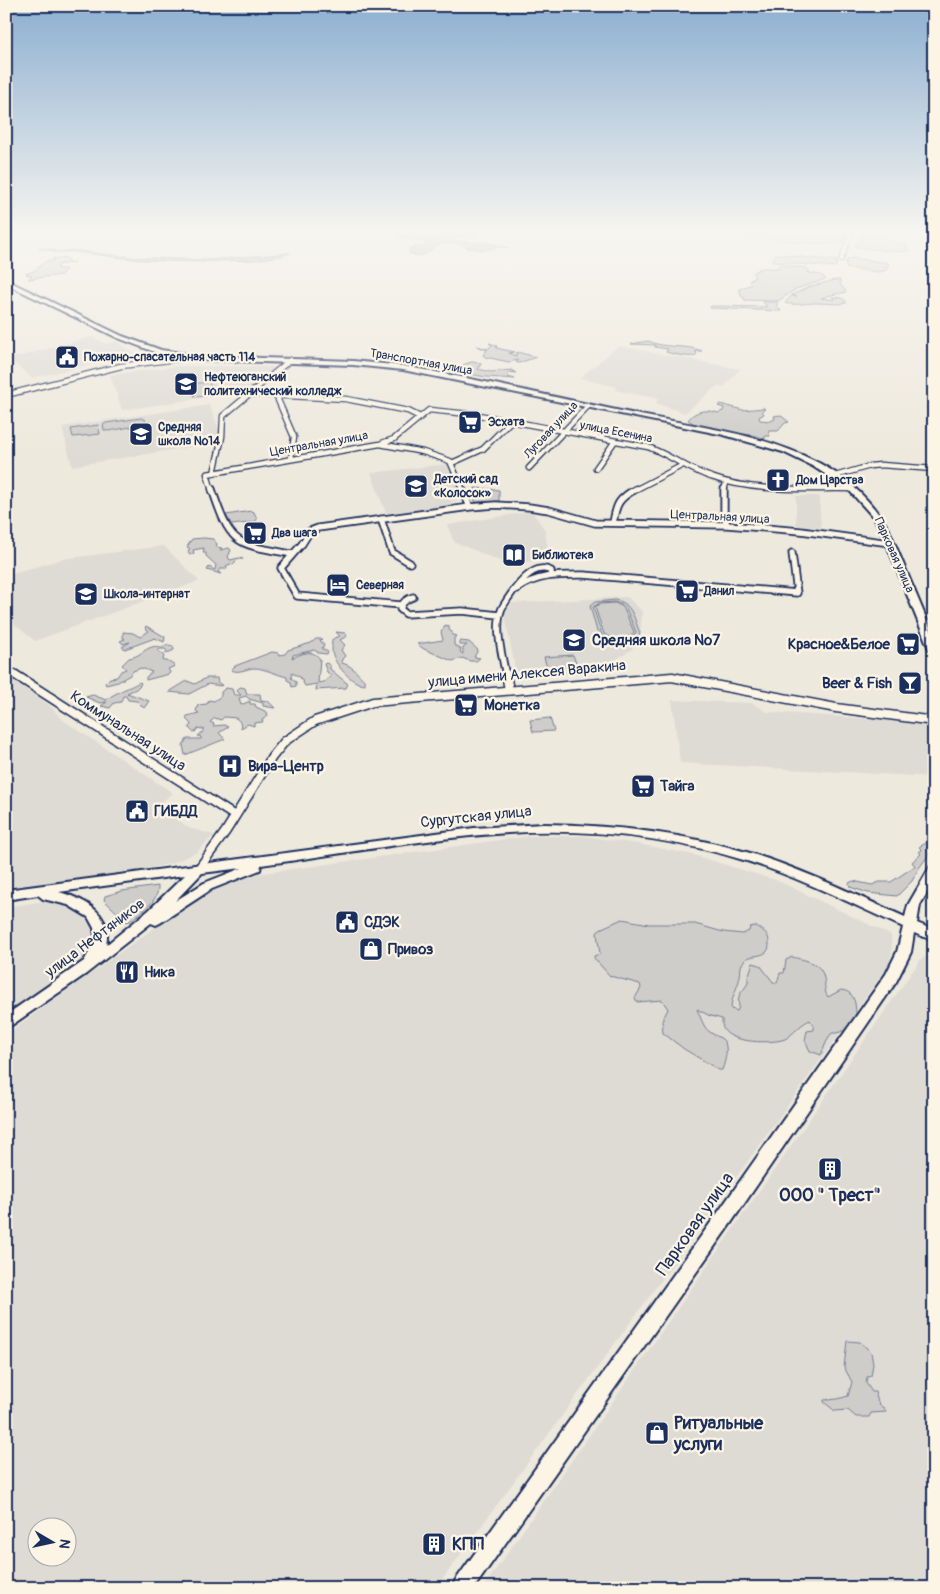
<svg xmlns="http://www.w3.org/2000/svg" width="940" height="1594" viewBox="0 0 940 1594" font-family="Pangolin,sans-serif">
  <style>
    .built { fill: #dedbd4; fill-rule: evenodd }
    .green { fill: #cfcdca; stroke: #757e94; fill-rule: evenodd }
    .water { fill: #a2a7af; stroke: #6c778f }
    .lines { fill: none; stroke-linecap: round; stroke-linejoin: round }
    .street-far3-casing { stroke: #1b2f5e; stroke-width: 5.5 }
    .street-far2-casing { stroke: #1b2f5e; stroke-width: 7 }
    .street-far1-casing { stroke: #1b2f5e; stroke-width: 9 }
    .street-casing { stroke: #1b2f5e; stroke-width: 11 }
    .secondary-casing { stroke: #1b2f5e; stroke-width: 4 }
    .street-far3 { stroke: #fcf5e5; stroke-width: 4 }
    .street-far2 { stroke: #fcf5e5; stroke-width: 4.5 }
    .street-far1 { stroke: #fcf5e5; stroke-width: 5.5 }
    .street { stroke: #fcf5e5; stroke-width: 8 }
    .secondary { fill: #fcf5e5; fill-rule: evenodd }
    .labels { text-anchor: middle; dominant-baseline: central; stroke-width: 4.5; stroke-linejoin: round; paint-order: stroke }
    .far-poi-label { font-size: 12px; font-weight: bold; fill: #1b2f5e; stroke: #fcf5e5; text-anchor: start }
    .far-street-label { font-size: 12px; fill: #1b2f5e; stroke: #fcf5e5 }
    .poi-label { font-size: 15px; font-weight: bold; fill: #1b2f5e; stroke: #fcf5e5; text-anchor: start }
    .street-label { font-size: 15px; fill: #1b2f5e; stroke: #fcf5e5 }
    .near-poi-label { font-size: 18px; font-weight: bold; fill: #1b2f5e; stroke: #fcf5e5; text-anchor: start }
    .near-street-label { font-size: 18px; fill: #1b2f5e; stroke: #fcf5e5 }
  </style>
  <rect width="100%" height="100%" fill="#eee9dd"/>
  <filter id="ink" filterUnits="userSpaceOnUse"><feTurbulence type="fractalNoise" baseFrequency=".02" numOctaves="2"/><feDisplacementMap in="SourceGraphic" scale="10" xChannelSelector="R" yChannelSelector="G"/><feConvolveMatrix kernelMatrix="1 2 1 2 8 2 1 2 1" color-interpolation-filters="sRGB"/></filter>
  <g filter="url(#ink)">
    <path class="built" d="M 92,337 L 105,344 L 117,341 L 135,354 L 128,356 L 123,352 L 115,354 L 119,358 L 32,378 L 9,359 Z
      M 618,346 L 740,369 L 724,387 L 717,386 L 685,413 L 655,403 L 659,399 L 615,390 L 617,387 L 580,378 Z
      M 179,366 L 279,367 L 249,391 L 122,410 L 110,375 Z
      M 209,405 L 220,431 L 215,443 L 72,466 L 62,427 Z
      M 448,464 L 461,500 L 451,501 L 453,506 L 386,513 L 371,473 Z
      M 796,496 L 819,496 L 821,528 L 796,525 Z
      M 528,512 L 533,513 L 545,530 L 548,552 L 538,560 L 510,565 L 454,542 L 447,525 Z
      M 164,546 L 199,581 L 35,641 L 6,617 L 6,576 L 62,559 Z
      M 627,597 L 642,611 L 640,636 L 631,650 L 597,672 L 517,678 L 505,617 L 505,614 L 512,603 Z
      M 6,676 L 47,703 L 63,720 L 173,793 L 158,805 L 189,828 L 214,835 L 197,852 L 173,863 L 132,872 L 6,889 Z
      M 672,700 L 752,703 L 767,712 L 934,723 L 934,777 L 680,763 Z
      M 529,836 L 582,836 L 638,844 L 694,855 L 778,881 L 891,935 L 892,952 L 888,966 L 717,1204 L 436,1588 L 6,1588 L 6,1034 L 206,891 L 242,876 ZM 38,1526 L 68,1526 L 68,1556 L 38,1556 Z
      M 46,901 L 72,908 L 83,915 L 89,923 L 95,935 L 89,955 L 6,1012 L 6,907 Z
      M 930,954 L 934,954 L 934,1588 L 483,1588 L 921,959 Z"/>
    <path class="green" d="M 759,231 L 770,233 L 774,231 L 847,231 L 845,233 L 847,234 L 844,241 C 828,248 776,240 760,235 C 754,233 750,237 745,235 L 744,233 Z
      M 862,232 L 906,245 L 909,250 L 901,252 L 856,247 L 854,245 L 861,241 Z
      M 776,254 L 837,261 L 836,267 L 777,262 L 772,260 Z
      M 53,258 L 60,259 L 64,257 L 69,260 L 68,263 L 74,262 L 58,265 L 58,269 L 66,269 L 61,275 L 28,279 L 32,276 L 26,274 L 36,270 L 46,261 L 54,261 Z
      M 852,258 L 888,263 L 889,265 L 886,267 L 886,270 L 880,272 L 846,268 L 846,262 L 848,259 Z
      M 779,265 L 807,268 L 810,272 L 807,272 L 809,273 L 821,275 L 826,279 L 796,289 L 778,301 L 744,300 L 745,298 L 742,297 L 739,289 L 752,284 L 749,281 L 755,277 L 753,273 L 761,268 L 778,268 Z
      M 835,280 L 840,280 L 840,284 L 846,292 C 838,294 828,295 821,298 L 835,300 L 832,297 L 841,298 L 846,301 L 846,303 C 836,305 828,303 818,303 C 806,303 796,306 785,303 L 791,296 L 797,297 L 792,295 L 809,287 Z
      M 763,302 L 777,302 L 777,306 L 781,311 L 710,308 L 711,306 L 767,307 Z
      M 648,341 C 665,349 685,344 702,351 L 695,351 L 697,353 L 695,356 C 687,357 677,355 666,352 L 668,349 L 655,347 L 655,345 L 631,344 Z
      M 489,343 L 497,346 L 496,348 L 515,352 L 509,353 L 516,356 L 517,352 L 536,357 L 519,363 L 516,362 L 518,360 L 509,362 L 485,357 L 483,355 L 487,350 L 477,346 L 488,349 L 492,345 Z
      M 474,362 L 481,364 L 478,369 L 491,372 L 511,370 L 516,373 L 508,372 L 508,377 L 515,379 L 486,377 L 458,372 C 458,366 468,362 474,362 Z
      M 209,382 L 215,395 L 195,397 L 190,384 Z
      M 720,404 L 743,410 L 764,408 L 765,409 L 762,411 L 764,414 L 759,417 L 760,420 L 771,421 L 775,419 L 774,416 L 780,415 L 789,422 L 785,423 L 778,431 L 768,431 L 770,436 L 765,436 L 765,439 C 760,438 756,435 751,435 C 733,433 712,428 693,423 L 688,420 C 695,410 708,409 718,413 L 723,411 L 724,408 L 718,406 Z
      M 141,418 L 145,419 L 146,424 L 109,431 L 104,430 L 103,425 L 106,423 Z
      M 98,425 L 100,434 L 73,437 L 71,429 Z
      M 475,488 L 499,490 L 499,501 L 475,502 Z
      M 251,511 L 254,512 L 257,519 L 255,522 L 232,525 L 226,515 Z
      M 204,538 L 213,539 L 217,544 L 216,547 L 222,548 L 220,550 L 229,548 L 231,550 L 228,557 L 230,560 L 239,558 L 243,559 L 239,559 L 233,565 L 230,564 L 226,566 L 227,569 L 220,569 L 218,572 L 221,574 L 207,570 L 209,567 L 215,570 L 216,565 L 206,556 L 206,553 L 203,553 L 204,548 L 193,550 L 194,553 L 190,555 L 188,551 L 190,549 L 187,547 L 192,539 Z
      M 615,600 C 632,602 634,619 640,633 L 638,638 L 634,640 L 609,641 L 598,635 L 590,606 L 595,602 ZM 615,602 L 625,606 L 636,632 L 632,638 L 614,640 L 602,635 L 593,607 L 600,603 Z
      M 615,603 L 623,607 L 634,632 L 630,637 L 614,639 L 604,634 L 595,607 L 600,604 Z
      M 446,625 L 449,626 L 449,630 L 452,632 L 452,635 L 457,636 L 454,638 L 454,645 L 461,649 L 460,652 L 463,654 L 463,648 L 467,645 L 460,645 L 460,641 L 469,642 L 478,650 L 474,657 L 480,658 L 476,661 L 470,661 L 462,658 L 452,661 L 424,649 L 417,644 L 443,640 L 441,632 Z
      M 146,626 L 165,637 L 164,642 L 155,638 L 125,649 L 122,647 L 130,642 L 123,644 L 120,641 L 125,639 L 123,638 L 123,632 L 133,633 L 140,637 L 149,631 L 145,628 Z
      M 336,632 L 345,633 L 347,636 L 340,640 L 345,645 L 341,650 L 345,656 L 342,659 L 341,663 C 351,664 358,674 365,681 L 365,685 C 352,684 332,663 332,649 C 333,646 330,642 333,639 C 335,637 338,637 340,636 Z
      M 316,639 L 322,639 L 320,641 L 324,644 L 322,649 L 328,652 L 327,654 L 319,653 L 314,650 L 293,655 L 292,658 C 302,654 312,648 320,659 L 318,683 L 324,682 L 331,676 L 327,672 L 324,664 L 326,663 L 330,665 L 330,669 L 348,684 L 346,688 L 316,690 L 317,684 L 305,686 L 300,677 L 292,673 L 291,678 L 296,682 L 296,686 L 292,687 L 291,682 L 287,680 L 287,677 C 278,675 263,668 255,668 C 246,668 240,674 231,670 L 235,666 L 272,652 L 278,653 L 280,655 L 285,654 L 288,650 L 311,643 Z
      M 168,645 L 173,646 L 174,650 L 165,654 L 167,651 L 165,649 L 160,649 L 158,651 L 164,655 L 163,661 L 167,661 L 175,666 L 168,669 L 170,672 L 169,674 L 146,680 L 146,677 L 152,672 L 141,668 L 133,671 L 130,675 L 118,682 L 106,685 L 105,683 L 110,678 L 117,677 L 121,671 L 126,669 L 122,665 L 129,658 C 139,657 144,649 152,647 C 158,645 162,649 168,645 Z
      M 573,655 L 577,666 L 547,668 L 544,657 Z
      M 206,678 L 217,678 L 218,683 L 222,685 L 221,686 L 208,684 L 189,694 L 169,692 L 187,681 L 195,684 Z
      M 140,682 L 141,684 L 136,689 L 127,693 L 149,701 L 144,708 L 137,701 L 128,700 L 126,696 L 123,696 L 121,702 L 114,703 L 110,708 L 101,706 L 107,702 L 100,703 L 86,697 L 93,695 L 106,700 C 116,692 129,688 140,682 Z
      M 240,687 L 245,688 L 247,694 L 260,694 L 261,700 L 268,701 L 275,708 L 263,706 L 263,703 L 249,699 L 246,696 L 239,698 L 241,705 L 250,701 L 250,704 L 255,704 L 256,707 L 267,712 L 268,716 L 262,720 L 263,722 L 254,723 L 254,726 L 248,724 L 241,728 L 240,722 L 236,718 L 224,717 L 221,720 L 215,718 L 210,722 L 214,724 L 213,726 L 224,725 L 228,727 L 219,733 L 225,739 L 185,755 L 183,745 L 187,739 L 201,739 L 201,737 L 198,736 L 205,730 L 198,728 L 195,732 L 193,732 L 189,728 L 191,724 L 186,719 L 187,716 L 199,713 L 196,711 L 198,705 L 207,704 L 209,700 L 214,701 L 221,696 L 221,692 L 226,688 L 232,689 L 234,695 L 241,695 L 237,691 Z
      M 550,718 L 554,731 L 533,732 L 530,720 Z
      M 926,841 L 932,841 L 934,843 L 933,849 L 919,868 L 912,881 L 897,896 L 868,893 L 850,887 L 849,883 L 853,881 L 872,885 L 879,882 L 891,882 L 915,866 L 912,862 L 921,854 L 919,852 L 922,850 L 919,847 L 926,843 Z
      M 158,886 C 159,901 141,913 130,921 L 127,922 L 104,900 L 105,896 L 122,891 Z
      M 622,919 L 649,924 L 695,924 L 723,932 L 743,934 L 749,931 L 750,927 L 755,926 C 763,930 769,933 769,943 C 770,962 748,950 742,964 C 740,967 741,972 740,976 C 738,988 731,997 731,1009 L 737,1011 L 739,1007 C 737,992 741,995 748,983 L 748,977 L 753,963 L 760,965 L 773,982 L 777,983 L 780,973 L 784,973 L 786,960 L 792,957 C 805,960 821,962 824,978 C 826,985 823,990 828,997 L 841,990 C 854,991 856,1003 856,1015 C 850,1025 845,1034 832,1033 L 828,1038 L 821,1055 L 810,1051 L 805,1040 L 807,1031 L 814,1030 L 814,1027 L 810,1020 C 800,1024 794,1034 785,1039 C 772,1044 732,1043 724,1030 C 722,1027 722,1023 722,1019 L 708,1015 L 697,1009 C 699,1014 702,1022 705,1027 C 710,1034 716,1035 722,1039 C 730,1045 725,1062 722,1070 L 719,1070 L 684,1049 L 663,1033 L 662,1021 L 668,1009 L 662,1000 L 637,1002 L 635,998 L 641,988 L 640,984 L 610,976 L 594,958 L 594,956 L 600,954 L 597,933 L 600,929 Z
      M 847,1341 L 860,1342 L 871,1352 L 873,1364 L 871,1376 L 867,1377 L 866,1383 L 872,1392 L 875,1392 L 879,1405 L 884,1408 L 886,1412 L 871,1413 L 869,1417 L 856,1417 L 848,1410 L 835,1411 L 824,1402 L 824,1400 L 838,1399 L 848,1396 L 852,1382 L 844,1367 Z"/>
    <path class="water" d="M 457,231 L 469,231 L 477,235 L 459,237 L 454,241 L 490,243 L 509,248 L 501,247 L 484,250 L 468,248 L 466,246 C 459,244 450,242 442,244 C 431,246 426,261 409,253 L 409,248 L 424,246 L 426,242 L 400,238 L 397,236 L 402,234 L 424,237 L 439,237 L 440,234 L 450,235 Z
      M 43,248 L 56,250 L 54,252 L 72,250 L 130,257 L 206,260 L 290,253 L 281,256 L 255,260 L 195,262 L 140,260 L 74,252 L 53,252 L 50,251 L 51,250 L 39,249 Z"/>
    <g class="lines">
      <g class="street-far3-casing">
        <path id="street-far3" d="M 841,260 L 852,231"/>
      </g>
      <g class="street-far2-casing">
        <path id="street-far2" d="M 249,394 L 346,399 L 408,411 L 420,417
          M 6,395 L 121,366 L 193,357
          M 279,396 L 278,400 L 294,437 L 291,459
          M 382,443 L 394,439 L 429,410 L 479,415 L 648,447 C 670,455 689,470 711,477 C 755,493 806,488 853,489
          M 452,463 L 483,449 L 511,421
          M 529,468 L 588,406
          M 596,468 L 615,441
          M 214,473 L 222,437 L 223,416 L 290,360
          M 835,476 L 870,466 L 881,465 L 934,469
          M 212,491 L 207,474 L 380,444 L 423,452 L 450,461 L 463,491
          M 633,491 L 683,465
          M 724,491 L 726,483"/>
      </g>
      <g class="street-far1-casing">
        <path id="street-far1" d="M 212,489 C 231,546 235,544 292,554
          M 462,489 L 470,507 L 496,505 L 529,507 L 549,510 L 595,523 L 727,525 L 801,531 L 890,543
          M 724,489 L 724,515 L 727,525
          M 381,519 L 392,552 L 410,563
          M 613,523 C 616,504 619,498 636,489
          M 517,589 C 538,574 560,575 584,575 L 797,593 L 792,553
          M 413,597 C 406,599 402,602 400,609 L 406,614 L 462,611 L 499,615
          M 401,605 L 297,596 L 281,568 L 302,544 L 310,531 L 318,528 L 470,507
          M 6,669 L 16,676
          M 506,676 C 502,655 494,627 502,608 C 511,593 532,560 551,571 L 551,575"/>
      </g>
      <g class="street-casing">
        <path id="street" d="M 14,674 L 235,816
          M 506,674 L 509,690
          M 197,871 L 226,831 L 272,757 L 285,741 L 315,721 L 373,702 L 672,677 L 836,708 L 934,721"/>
      </g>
      <g class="secondary-casing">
        <path id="secondary" d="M 6,280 L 122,336 L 161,350 L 201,356 L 353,361 L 403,366 C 483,380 561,399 640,415 C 701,427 764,434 819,463 C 849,479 872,501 889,530 L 934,637 L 934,652 L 929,649 L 881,530 L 874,518 L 848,489 L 814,467 L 783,452 L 724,435 L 403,370 L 353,365 L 201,360 L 160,354 L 118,338 L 6,284 Z
          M 543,824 C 613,825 683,833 750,853 C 804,870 854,894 905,917 L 908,905 L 930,867 L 934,866 L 934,881 L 920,905 L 917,923 L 934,930 L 934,941 L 914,933 L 911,952 L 896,982 L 731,1223 L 474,1588 L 452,1588 L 455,1581 L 719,1211 L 886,974 L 897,952 L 903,927 C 852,904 801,878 747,861 C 670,837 588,828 508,833 C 427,838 342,854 261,865 L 260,870 L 212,889 L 160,923 L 156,925 L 151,923 L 86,974 L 6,1029 L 6,1015 L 84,961 L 94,944 L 95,936 L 94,928 L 88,917 L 68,905 L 43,899 L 38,895 L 6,900 L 6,890 L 474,828 ZM 242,868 L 204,883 L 175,901 L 202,873 ZM 185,875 L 149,910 L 106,945 C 113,914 85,899 59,892 Z"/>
      </g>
      <use href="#street-far3" class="street-far3"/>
      <use href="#street-far2" class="street-far2"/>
      <use href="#street-far1" class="street-far1"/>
      <use href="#street" class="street"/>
      <use href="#secondary" class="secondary"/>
    </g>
  </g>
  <linearGradient id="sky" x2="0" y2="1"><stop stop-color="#8cafd1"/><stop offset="0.51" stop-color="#f7f5f0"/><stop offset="1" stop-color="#f7f5f0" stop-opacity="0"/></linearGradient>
  <rect width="940" height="454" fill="url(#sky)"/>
  <defs>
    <g id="civic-square" transform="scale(1.25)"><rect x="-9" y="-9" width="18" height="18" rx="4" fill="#1b2f5e" stroke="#fcf5e5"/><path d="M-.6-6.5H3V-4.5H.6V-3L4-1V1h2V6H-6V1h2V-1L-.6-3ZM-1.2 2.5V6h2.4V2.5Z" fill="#fff"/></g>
    <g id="university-square" transform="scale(1.25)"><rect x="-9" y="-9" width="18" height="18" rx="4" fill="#1b2f5e" stroke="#fcf5e5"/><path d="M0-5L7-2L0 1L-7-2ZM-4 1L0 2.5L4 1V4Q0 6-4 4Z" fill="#fff"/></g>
    <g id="supermarket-square" transform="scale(1.25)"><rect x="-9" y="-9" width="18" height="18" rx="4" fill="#1b2f5e" stroke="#fcf5e5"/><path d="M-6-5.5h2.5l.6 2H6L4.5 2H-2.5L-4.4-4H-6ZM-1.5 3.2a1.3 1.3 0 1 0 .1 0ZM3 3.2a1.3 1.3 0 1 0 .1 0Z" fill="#fff"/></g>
    <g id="school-square" transform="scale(1.25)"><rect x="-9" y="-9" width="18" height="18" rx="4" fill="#1b2f5e" stroke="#fcf5e5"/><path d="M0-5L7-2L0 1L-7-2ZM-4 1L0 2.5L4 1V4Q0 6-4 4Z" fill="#fff"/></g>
    <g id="church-square" transform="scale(1.25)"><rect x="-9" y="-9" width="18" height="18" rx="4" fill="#1b2f5e" stroke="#fcf5e5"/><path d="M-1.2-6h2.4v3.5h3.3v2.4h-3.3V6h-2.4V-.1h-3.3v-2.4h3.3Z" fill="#fff"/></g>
    <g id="library-square" transform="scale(1.25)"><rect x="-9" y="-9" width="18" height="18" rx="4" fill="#1b2f5e" stroke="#fcf5e5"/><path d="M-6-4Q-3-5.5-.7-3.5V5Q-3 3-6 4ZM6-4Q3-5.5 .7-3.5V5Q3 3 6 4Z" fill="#fff"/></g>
    <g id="hotel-square" transform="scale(1.25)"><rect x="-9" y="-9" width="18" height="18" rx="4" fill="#1b2f5e" stroke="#fcf5e5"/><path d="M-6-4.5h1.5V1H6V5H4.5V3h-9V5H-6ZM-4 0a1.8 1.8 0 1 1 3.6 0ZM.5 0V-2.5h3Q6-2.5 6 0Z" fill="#fff"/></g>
    <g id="bar-square" transform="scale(1.25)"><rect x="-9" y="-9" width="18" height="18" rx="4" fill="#1b2f5e" stroke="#fcf5e5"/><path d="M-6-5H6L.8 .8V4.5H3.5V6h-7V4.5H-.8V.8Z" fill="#fff"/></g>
    <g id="hospital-square" transform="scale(1.25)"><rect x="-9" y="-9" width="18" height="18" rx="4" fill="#1b2f5e" stroke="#fcf5e5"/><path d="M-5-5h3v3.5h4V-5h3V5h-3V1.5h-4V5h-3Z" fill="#fff"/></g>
    <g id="shop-square" transform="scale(1.25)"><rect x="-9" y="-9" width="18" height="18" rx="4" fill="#1b2f5e" stroke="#fcf5e5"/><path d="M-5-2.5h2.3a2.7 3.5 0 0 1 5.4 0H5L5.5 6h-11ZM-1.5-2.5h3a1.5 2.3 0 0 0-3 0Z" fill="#fff"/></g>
    <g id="restaurant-square" transform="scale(1.25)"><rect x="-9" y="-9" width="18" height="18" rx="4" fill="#1b2f5e" stroke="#fcf5e5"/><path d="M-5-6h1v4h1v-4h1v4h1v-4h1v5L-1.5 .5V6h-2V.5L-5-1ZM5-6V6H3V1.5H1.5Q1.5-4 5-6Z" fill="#fff"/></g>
    <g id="building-square" transform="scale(1.25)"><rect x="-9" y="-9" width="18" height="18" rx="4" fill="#1b2f5e" stroke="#fcf5e5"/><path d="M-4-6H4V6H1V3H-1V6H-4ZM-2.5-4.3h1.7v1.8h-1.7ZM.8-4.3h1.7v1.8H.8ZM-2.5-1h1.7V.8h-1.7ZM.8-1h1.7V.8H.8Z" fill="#fff"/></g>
  </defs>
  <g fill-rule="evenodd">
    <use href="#civic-square" x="67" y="357"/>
    <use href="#university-square" x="186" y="384"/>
    <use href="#supermarket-square" x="470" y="422"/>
    <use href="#school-square" x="141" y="434"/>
    <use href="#church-square" x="778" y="480"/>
    <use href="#school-square" x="416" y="486"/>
    <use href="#supermarket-square" x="255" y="533"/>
    <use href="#library-square" x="514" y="555"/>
    <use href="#hotel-square" x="338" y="585"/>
    <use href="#supermarket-square" x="687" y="591"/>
    <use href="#school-square" x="86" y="594"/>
    <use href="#school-square" x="574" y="640"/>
    <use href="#supermarket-square" x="908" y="644"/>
    <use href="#bar-square" x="910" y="683"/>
    <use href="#supermarket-square" x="466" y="705"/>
    <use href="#hospital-square" x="230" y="766"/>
    <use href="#supermarket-square" x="643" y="786"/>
    <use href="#civic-square" x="137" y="811"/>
    <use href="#civic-square" x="347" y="922"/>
    <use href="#shop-square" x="371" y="949"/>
    <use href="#restaurant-square" x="127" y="972"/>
    <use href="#building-square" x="830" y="1169"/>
    <use href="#shop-square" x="657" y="1433"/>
    <use href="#building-square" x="434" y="1544"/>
  </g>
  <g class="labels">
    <g class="far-poi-label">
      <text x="84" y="357">Пожарно-спасательная часть 114</text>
      <text x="204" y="377">Нефтеюганский<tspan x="204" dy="14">политехнический колледж</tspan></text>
      <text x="488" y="422">Эсхата</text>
      <text x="158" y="427">Средняя<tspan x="158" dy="14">школа №14</tspan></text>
      <text x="434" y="479">Детский сад<tspan x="434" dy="14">«Колосок»</tspan></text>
      <text x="796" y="480">Дом Царства</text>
      <text x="272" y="533">Два шага</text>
      <text x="532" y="555">Библиотека</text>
      <text x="356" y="585">Северная</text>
      <text x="704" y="591">Данил</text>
      <text x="104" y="594">Школа-интернат</text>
    </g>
    <g class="far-street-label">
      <text transform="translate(421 362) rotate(10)">Транспортная улица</text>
      <text transform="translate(551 430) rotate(-47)">Луговая улица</text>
      <text transform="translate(616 432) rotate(11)">улица Есенина</text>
      <text transform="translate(319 444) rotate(-10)">Центральная улица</text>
      <text transform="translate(720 517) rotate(3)">Центральная улица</text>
      <text transform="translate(894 555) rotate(66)">Парковая улица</text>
    </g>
    <g class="poi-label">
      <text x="592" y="640">Средняя школа №7</text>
      <text x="890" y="644" text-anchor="end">Красное&amp;Белое</text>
      <text x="892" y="683" text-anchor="end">Beer &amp; Fish</text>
      <text x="484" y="705">Монетка</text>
      <text x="248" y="766">Вира-Центр</text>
      <text x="660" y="786">Тайга</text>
      <text x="154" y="811">ГИБДД</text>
      <text x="364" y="922">СДЭК</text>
      <text x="388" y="949">Привоз</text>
      <text x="144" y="972">Ника</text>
    </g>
    <g class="street-label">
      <text transform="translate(527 674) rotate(-5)">улица имени Алексея Варакина</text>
      <text transform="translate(128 731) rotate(33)">Коммунальная улица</text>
      <text transform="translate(476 817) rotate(-6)">Сургутская улица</text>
      <text transform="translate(95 938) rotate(-37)">улица Нефтяников</text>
    </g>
    <g class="near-poi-label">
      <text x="830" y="1195" text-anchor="middle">ООО " Трест"</text>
      <text x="674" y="1423">Ритуальные<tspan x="674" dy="21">услуги</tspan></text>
      <text x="452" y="1544">КПП</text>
    </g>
    <g class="near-street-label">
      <text transform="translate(695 1224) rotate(-55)">Парковая улица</text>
    </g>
  </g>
  <rect width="940" height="1594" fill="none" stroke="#fcf5e5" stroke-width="25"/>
  <rect x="12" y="12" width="915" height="1569" fill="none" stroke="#1b2f5e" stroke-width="2" filter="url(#ink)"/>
  <g transform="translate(52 1542) rotate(99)"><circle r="24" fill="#fcf5e5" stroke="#a2a6af"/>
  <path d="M0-4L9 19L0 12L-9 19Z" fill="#1b2f5e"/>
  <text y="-8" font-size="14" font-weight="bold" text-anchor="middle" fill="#1b2f5e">N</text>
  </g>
</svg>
